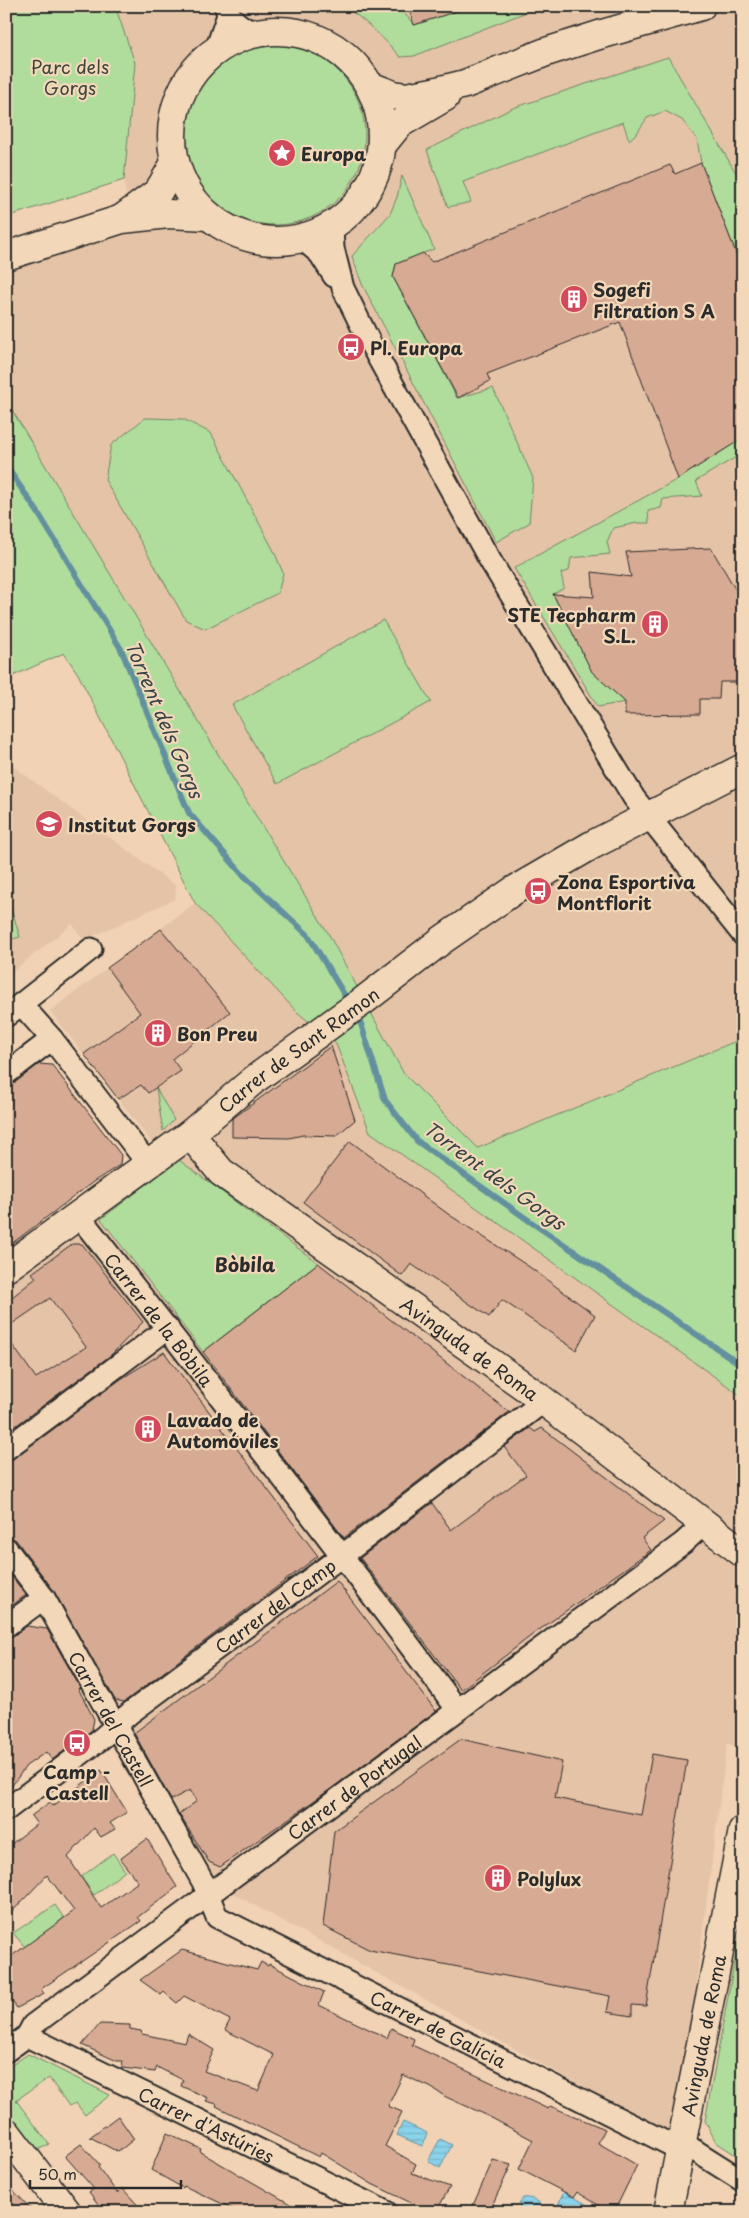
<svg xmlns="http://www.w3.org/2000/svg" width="749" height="2218" viewBox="0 0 749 2218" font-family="'Playpen Sans',sans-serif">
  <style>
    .built { fill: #e5c3a7 }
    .green { fill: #b0dd9c; stroke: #6e8464 }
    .water { fill: url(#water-rules); stroke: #64909e }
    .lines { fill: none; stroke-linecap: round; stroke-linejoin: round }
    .stream { stroke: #64909e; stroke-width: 6 }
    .building { fill: #d7aa93; stroke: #2b2b2b }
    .street-casing { stroke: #2b2b2b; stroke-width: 25 }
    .secondary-casing { stroke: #2b2b2b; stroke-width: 31 }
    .street { stroke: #f2d8b9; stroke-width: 21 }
    .secondary { stroke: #f2d8b9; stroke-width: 28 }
    .labels { text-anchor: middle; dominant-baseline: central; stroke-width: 4.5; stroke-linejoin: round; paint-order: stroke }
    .park-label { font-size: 18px; fill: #3f463c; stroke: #f2d8b9 }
    .poi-label { font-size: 18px; font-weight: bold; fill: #2b2b2b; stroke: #f2d8b9; text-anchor: start }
    .street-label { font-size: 18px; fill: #2b2b2b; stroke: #f2d8b9 }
    .water-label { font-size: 19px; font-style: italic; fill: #394448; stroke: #f2d8b9 }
    .neighbourhood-label { font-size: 19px; font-weight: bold; fill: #2b2b2b; stroke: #f2d8b9 }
  </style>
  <defs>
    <pattern id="water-rules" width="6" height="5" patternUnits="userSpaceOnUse" patternTransform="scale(1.25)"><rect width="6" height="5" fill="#8ad3eb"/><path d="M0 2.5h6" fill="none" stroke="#77b5ca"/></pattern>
  </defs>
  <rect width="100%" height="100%" fill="#f1d2b4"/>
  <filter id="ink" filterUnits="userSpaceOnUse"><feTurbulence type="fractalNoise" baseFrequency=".02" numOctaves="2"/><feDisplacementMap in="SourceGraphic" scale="10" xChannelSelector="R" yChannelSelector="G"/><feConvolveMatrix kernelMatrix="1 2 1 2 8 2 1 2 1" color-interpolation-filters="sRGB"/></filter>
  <g filter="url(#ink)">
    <path class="built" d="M 115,6 L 743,6 L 743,1049 L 736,1041 L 478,1148 L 404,1074 L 328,933 L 227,769 L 6,400 L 6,270 L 131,228 L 124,180 L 135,63 Z
      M 6,761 L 176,886 L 175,899 L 84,940 L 72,924 L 6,977 Z
      M 195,903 L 297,1012 L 336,1044 L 370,1132 L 743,1397 L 743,1747 L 727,1744 L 676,2138 L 212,1882 L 45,1584 L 6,1534 L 6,1273 L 156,1148 L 50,1011 Z"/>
    <path class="green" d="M 6,6 L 115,6 L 135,63 L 124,180 L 6,217 Z
      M 344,6 L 397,6 L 415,25 L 471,6 L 542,6 L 414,56 L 400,57 C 383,37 366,21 344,6 Z
      M185 135a90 90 0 1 1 180 0a90 90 0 1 1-180 0Z
      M 668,57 L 743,185 L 743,271 L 701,163 L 697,139 L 682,120 L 665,111 L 647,118 L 637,133 L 629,140 L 623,122 L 463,182 L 471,202 L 448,207 L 427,150 L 513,108 Z
      M 402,176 L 434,249 L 396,264 L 393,277 L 457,398 L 493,388 L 533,478 L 529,523 L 496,542 L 362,284 L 352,256 L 390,214 L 397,197 Z
      M 6,400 L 227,769 L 328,933 L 404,1074 L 478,1148 L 736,1041 L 743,1049 L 743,1397 L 370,1132 L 336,1044 L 297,1012 L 195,903 L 78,674 L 64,653 L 6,679 Z
      M 145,418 L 183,419 L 211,433 L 274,551 L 283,573 L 278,593 L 205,629 L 186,620 L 105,480 L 111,445 Z
      M 743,438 L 743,453 L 696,481 L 702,496 L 663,499 L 661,508 L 648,511 L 649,523 L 637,523 L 613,528 L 607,542 L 610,554 L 571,558 L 569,571 L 561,573 L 564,588 L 553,594 L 592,671 L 625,702 L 598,707 L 514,568 L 678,479 Z
      M 383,620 L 431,702 L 277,784 L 232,705 Z
      M 6,892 L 20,937 L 6,941 Z
      M 156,1088 L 174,1120 L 163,1131 Z
      M 179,1160 L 318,1263 L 203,1352 L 101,1219 Z
      M 113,1853 L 125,1871 L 94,1895 L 81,1877 Z
      M 55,1905 L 64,1918 L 25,1947 L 13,1933 Z
      M 743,1915 L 743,2160 L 716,2142 L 705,2121 Z
      M 28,2054 L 110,2095 L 85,2115 L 76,2103 L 69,2106 L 49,2078 L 16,2100 L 49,2144 L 36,2151 L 6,2111 L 6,2069 Z"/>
    <path class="water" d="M 403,2122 L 427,2133 L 422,2146 L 397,2135 Z
      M 440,2139 L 452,2145 L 440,2168 L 428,2161 Z
      M 564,2192 L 590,2206 L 587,2212 L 561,2212 L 556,2209 Z
      M 523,2198 C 533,2197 542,2202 546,2212 L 529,2212 L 527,2209 L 521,2208 L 519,2203 Z"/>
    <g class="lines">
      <path class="stream" d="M 6,466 L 37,511 L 121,649 L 189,813 L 243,875 L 308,935 L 350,1004
        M 356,1015 L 361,1024 L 385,1100 L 417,1141 L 531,1222 L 743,1366"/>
    </g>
    <path class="building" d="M 408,6 L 462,6 L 463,9 L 414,25 Z
      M 701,163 L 743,271 L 743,438 L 678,479 L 620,322 L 487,374 L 490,381 L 458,398 L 393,277 L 396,264 L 423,253 L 432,262 L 670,165 L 675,174 Z
      M 711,548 L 743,602 L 743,682 L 720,682 L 719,699 L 700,699 L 700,714 L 625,715 L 625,702 L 592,672 L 553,594 L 594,597 L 592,572 L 631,577 L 626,552 Z
      M 161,929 L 230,1012 L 172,1059 L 181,1071 L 148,1093 L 141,1085 L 118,1099 L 84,1054 L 140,1013 L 107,968 Z
      M 331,1046 L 355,1120 L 336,1136 L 303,1135 L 289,1138 L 232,1137 L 232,1119 Z
      M 39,1064 L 52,1065 L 121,1155 L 120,1165 L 93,1182 L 6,1248 L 6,1089 Z
      M 350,1141 L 448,1214 L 528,1266 L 595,1315 L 576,1350 L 502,1300 L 489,1317 L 411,1264 L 402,1276 L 303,1202 Z
      M 72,1244 L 82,1244 L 143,1322 L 111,1355 L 6,1433 L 6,1336 L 36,1378 L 86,1347 L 50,1298 L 6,1328 L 6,1302 L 36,1278 L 32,1273 Z
      M 318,1263 L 509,1412 L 344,1538 L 203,1352 Z
      M 164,1352 L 318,1556 L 124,1702 L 115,1700 L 54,1591 L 16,1540 L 6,1536 L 6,1461 L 13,1459 L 121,1379 Z
      M 530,1428 L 535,1432 L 542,1428 L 664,1521 L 642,1538 L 651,1550 L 532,1635 L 461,1690 L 360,1558 L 432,1503 L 451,1530 L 526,1475 L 504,1447 Z
      M 6,1569 L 26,1595 L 6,1610 Z
      M 337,1581 L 436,1711 L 332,1788 L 220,1867 L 209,1862 L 179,1814 L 197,1801 L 190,1790 L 171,1800 L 134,1733 Z
      M 27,1626 L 47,1629 L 81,1689 L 78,1688 L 94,1719 L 92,1730 L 52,1760 L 46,1752 L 26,1766 L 6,1794 L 6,1638 L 13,1636 Z
      M 461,1739 L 562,1762 L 555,1798 L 641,1815 L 652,1754 L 687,1760 L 646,2006 L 632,2005 L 632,2016 L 607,2012 L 610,1996 L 370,1950 L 323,1926 L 334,1831 Z
      M 101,1770 L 127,1812 L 110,1823 L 115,1829 L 101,1837 L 94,1828 L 68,1857 L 101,1908 L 138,1882 L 120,1859 L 147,1839 L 177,1887 L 138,1917 L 141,1921 L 41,1989 L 44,1994 L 17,2008 L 6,1994 L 6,1960 L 74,1911 L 47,1875 L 6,1918 L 6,1848 L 37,1824 L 31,1816 L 50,1802 L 53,1806 Z
      M 182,1950 L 257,1970 L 261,1962 L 268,1966 L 269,1964 L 324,1992 L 319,2005 L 387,2038 L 391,2028 L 414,2039 L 412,2045 L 548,2109 L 550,2106 L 605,2129 L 598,2143 L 637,2165 L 614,2212 L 610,2212 L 577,2192 L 574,2197 L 519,2169 L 533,2140 L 484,2114 L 446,2097 L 430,2087 L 403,2075 L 388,2106 L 402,2112 L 385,2146 L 416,2164 L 412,2173 L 450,2187 L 436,2212 L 430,2212 L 372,2184 L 321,2153 L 319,2157 L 216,2106 L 217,2104 L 206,2101 L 208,2098 L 181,2086 L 183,2080 L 157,2067 L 155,2072 L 123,2068 L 122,2061 L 117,2061 L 82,2045 L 100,2024 L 130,2025 L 130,2029 L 141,2031 L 142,2034 L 185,2043 L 188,2034 L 214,2050 L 204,2071 L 258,2091 L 274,2055 L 225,2030 L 230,2020 L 184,1996 L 177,2003 L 164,1992 L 161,1995 L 140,1980 Z
      M 118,2116 L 134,2139 L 118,2152 L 90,2137 Z
      M 167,2133 L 201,2149 L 200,2152 L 304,2212 L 240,2212 L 184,2186 L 183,2188 L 151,2170 Z
      M 81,2144 L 100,2165 L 98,2167 L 117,2193 L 122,2188 L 144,2212 L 104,2212 L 89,2192 L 94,2189 L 65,2156 Z
      M 493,2160 L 511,2165 L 489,2212 L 470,2212 Z
      M 6,2183 L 34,2212 L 6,2212 Z"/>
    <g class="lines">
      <g class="street-casing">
        <g id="street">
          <path d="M 225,6 C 230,20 242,27 254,33"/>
          <path d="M 216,50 L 228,15"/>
          <path d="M 332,226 L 333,248 L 343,288 L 370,343 L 488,557 L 634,798 L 743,935"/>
          <path d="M 301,238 L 320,254 L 334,276"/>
          <path d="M 21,1004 L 91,949"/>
          <path d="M 6,1016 L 21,1004 L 52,1039 L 145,1160 L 153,1161"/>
          <path d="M 6,1074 L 52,1039"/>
          <path id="s1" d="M 79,1216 C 207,1379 334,1543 457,1709"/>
          <path d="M 6,1449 L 168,1328"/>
          <path id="s2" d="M 6,1548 L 44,1598 L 203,1882 L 217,1917 L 681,2150"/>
          <path d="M 6,1626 L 44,1598"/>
          <path id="s3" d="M 6,1810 L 102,1738 L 130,1713 L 355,1546 L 544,1401"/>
          <path id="s4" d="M 27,2036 L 386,2212"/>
          <path id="s5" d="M 6,2051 L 27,2036 L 33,2025 L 683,1543 L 704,1524"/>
          <path d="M 683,2143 L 743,2181"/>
        </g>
      </g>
      <g class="secondary-casing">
        <g id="secondary">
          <circle cx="277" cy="136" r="105"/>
          <path d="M 370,86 L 393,95 L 406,97 L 433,92 L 465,84 L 546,52 L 599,35 L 701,6"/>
          <path d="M 382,145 L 399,124 L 445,97"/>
          <path d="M 123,218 L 158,192 L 175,163"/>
          <path d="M 6,256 L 122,219 L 168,214 L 209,216"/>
          <path id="s6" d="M 190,1134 L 221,1172 L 528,1389 L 743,1553"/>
          <path id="s7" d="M 6,1268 L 190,1134 L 255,1079 L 363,1001 L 442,940 L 513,891 L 592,845 L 743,768"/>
          <path d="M 6,2132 L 67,2212"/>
          <path id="s8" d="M 668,2212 L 743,1830"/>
        </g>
      </g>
      <use href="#street" class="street"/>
      <use href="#secondary" class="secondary"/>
    </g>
  </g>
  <defs>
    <g id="sight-disc" transform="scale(1.4375)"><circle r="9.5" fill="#d1495b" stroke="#f2d8b9"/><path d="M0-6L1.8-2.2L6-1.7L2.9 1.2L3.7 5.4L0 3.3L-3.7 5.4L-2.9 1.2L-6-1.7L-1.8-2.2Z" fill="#fff"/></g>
    <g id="building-disc" transform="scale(1.4375)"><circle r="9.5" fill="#d1495b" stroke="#f2d8b9"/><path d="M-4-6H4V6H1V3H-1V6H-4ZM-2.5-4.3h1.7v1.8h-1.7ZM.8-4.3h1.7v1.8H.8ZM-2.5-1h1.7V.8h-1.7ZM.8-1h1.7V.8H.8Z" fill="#fff"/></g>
    <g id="bus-disc" transform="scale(1.4375)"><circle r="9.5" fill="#d1495b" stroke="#f2d8b9"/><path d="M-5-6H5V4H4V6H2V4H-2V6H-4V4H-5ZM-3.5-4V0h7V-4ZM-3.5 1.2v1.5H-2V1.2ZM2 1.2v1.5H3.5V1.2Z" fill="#fff"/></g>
    <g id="school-disc" transform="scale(1.4375)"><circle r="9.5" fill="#d1495b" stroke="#f2d8b9"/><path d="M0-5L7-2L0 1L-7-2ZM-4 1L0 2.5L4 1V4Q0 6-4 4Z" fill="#fff"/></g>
  </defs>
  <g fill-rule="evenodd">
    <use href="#sight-disc" x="282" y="153"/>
    <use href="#building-disc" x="574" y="299"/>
    <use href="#bus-disc" x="351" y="347"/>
    <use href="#building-disc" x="655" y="624"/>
    <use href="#school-disc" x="49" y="824"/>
    <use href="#bus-disc" x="538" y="891"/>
    <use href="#building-disc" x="158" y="1033"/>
    <use href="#building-disc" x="148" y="1429"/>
    <use href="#bus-disc" x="77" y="1743"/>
    <use href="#building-disc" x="498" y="1878"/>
  </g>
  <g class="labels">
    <g class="park-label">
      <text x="70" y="66">Parc dels<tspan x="70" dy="21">Gorgs</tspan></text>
    </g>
    <g class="poi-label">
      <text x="301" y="153">Europa</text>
      <text x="593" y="289">Sogefi<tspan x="593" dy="21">Filtration S A</tspan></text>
      <text x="370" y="347">Pl. Europa</text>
      <text x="636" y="614" text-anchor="end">STE Tecpharm<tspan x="636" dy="21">S.L.</tspan></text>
      <text x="68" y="824">Institut Gorgs</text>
      <text x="557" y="881">Zona Esportiva<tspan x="557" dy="21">Montflorit</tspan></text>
      <text x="177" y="1033">Bon Preu</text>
      <text x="167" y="1419">Lavado de<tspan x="167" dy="21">Automóviles</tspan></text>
      <text x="77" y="1771" text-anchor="middle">Camp -<tspan x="77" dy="21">Castell</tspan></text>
      <text x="517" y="1878">Polylux</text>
    </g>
    <g class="street-label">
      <text stroke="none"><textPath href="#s7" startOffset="365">Carrer de Sant Ramon</textPath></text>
      <text stroke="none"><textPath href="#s1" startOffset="131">Carrer de la Bòbila</textPath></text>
      <text stroke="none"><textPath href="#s6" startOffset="354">Avinguda de Roma</textPath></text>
      <text stroke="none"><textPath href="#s3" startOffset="338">Carrer del Camp</textPath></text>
      <text stroke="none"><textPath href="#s2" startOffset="201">Carrer del Castell</textPath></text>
      <text stroke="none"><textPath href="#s5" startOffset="438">Carrer de Portugal</textPath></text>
      <text stroke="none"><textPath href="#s2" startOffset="674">Carrer de Galícia</textPath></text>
      <text stroke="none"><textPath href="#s8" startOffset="180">Avinguda de Roma</textPath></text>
      <text stroke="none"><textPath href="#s4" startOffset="200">Carrer d'Astúries</textPath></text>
    </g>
    <g class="water-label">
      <text transform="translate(165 719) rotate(67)">Torrent dels Gorgs</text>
      <text transform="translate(495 1175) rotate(36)">Torrent dels Gorgs</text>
    </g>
    <g class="neighbourhood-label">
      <text x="245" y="1264">Bòbila</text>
    </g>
  </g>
  <rect width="749" height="2218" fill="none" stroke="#f2d8b9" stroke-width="25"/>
  <rect x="12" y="12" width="724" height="2193" fill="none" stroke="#2b2b2b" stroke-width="2" filter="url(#ink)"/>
  <path d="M30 2180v8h151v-8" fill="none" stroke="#2b2b2b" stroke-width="2.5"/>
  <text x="38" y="2180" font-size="15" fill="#2b2b2b" stroke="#f2d8b9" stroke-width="4" paint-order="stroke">50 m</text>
</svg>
